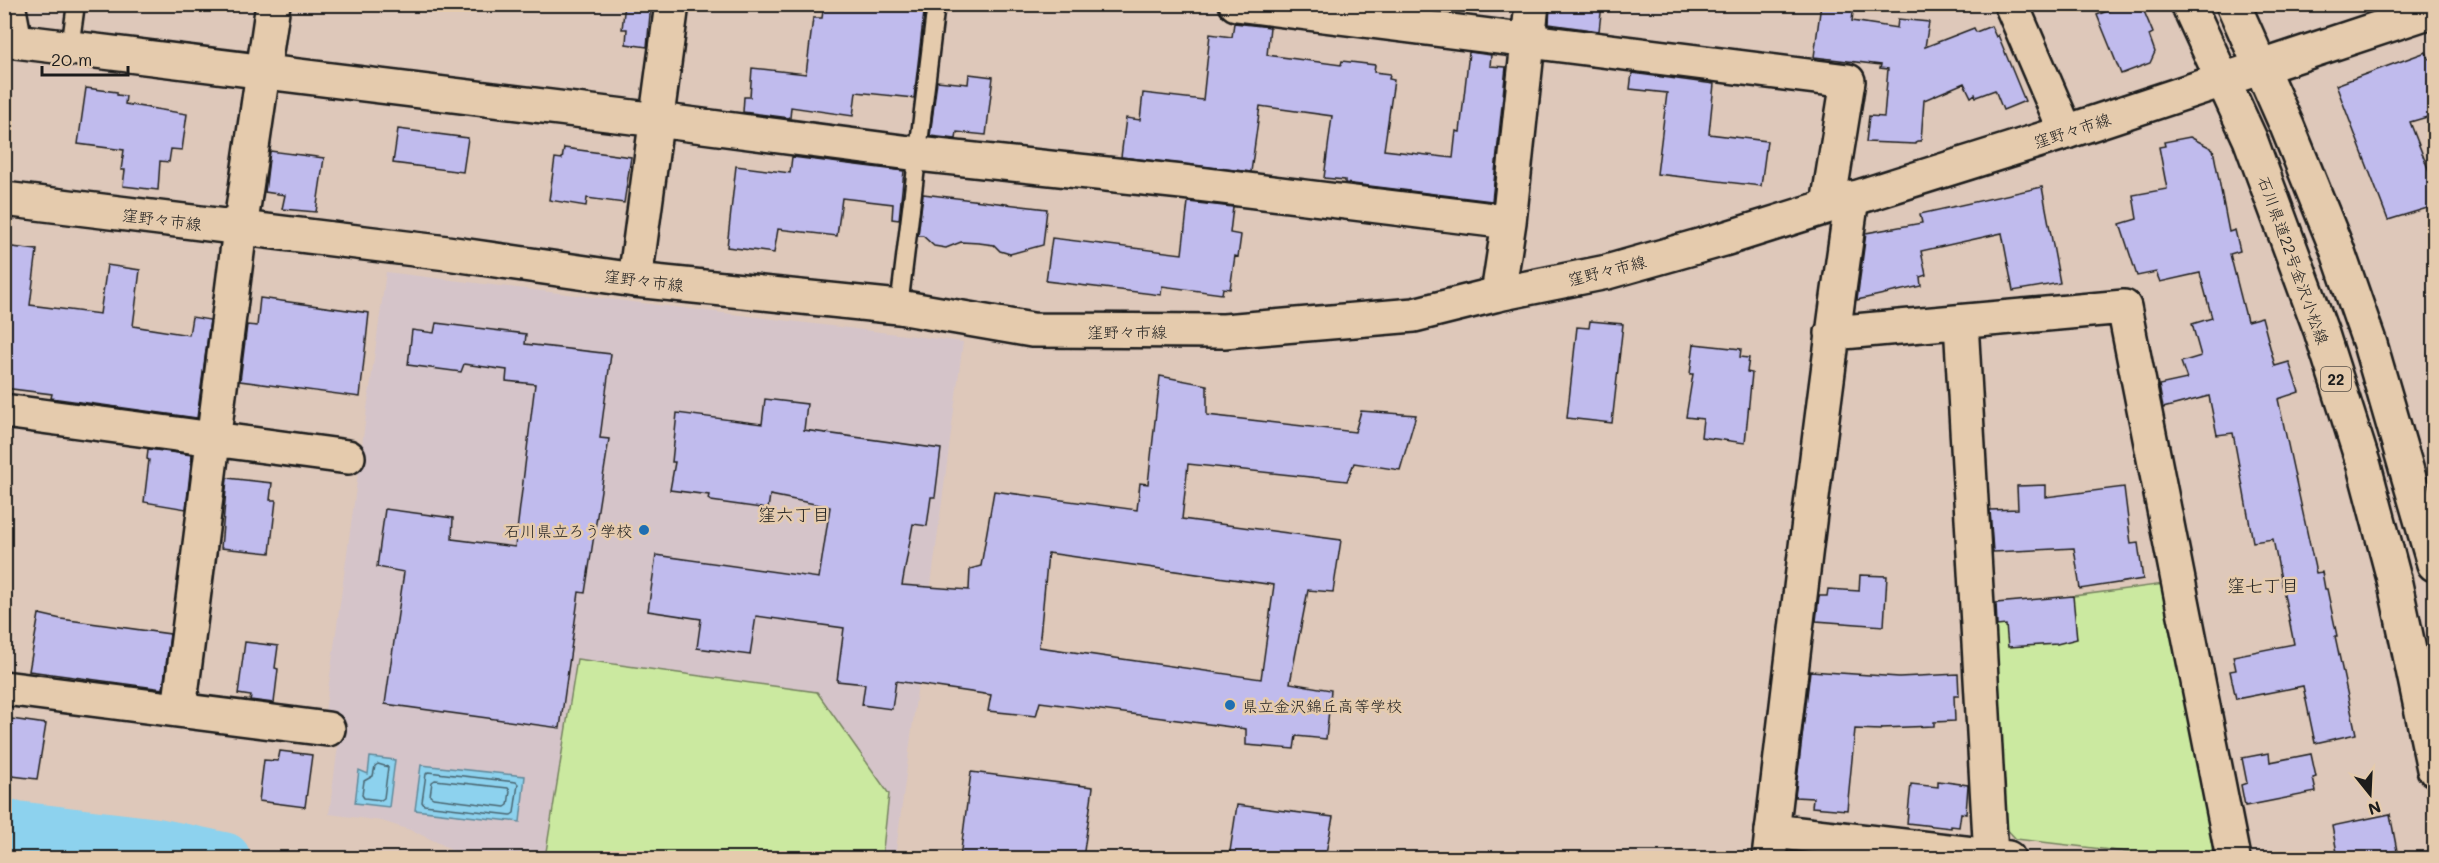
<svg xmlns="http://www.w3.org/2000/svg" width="2439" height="863" viewBox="0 0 2439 863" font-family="Mali,'Klee One',sans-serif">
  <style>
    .built { fill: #d5c4c9 }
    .green { fill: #cbe9a0; stroke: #74825e; stroke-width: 1.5 }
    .water { fill: #8dd2ee; stroke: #60899a; stroke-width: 1.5 }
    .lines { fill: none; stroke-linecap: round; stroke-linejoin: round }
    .shore { stroke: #496570; stroke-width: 1.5 }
    .river { stroke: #8dd2ee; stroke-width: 51 }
    .building { fill: #c0bbed; stroke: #1c1c1c; stroke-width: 1.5; fill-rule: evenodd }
    .service-casing { stroke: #1c1c1c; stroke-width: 21 }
    .minor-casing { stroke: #1c1c1c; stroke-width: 38 }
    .tertiary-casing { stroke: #1c1c1c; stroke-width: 38 }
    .secondary-casing { stroke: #1c1c1c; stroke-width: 38 }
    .primary-casing { stroke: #1c1c1c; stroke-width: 38 }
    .service { stroke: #e5cbad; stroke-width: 16 }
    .minor { stroke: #e5cbad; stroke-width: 33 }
    .tertiary { stroke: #e5cbad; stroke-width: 33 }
    .secondary { stroke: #e5cbad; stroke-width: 33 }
    .primary { stroke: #e5cbad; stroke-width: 33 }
    .poi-dot { fill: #1f6fb2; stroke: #e5cbad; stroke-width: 2 }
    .labels { text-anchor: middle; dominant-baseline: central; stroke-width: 5; stroke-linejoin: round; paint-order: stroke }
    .shield { fill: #e5cbad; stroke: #585048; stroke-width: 1.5 }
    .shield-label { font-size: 15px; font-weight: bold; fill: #1c1c1c }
    .street-label { font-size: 16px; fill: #1c1c1c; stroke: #e5cbad }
    .poi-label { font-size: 16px; fill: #1c1c1c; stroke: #e5cbad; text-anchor: end }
    .neighbourhood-label { font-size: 18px; fill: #1c1c1c; stroke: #e5cbad }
  </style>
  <rect width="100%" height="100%" fill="#dec8ba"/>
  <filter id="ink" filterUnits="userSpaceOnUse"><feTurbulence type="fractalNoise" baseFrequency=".0167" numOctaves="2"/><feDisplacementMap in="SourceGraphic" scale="12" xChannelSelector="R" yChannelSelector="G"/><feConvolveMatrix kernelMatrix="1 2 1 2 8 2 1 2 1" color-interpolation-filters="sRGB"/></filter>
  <g filter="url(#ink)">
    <path class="built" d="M 386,272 L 963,342 L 895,858 L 464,858 L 441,844 L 413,831 L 382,821 L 329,814 L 341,723 L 324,719 Z"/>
    <path class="green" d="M 2164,584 L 2214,848 L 2204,858 L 2178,858 L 2016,839 L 2001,823 L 1990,607 Z
      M 577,659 L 817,692 L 889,794 L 882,858 L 545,858 Z"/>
    <path class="water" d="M 370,757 L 395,760 L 389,807 L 355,803 L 359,770 L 368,774 Z
      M 421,765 L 525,776 L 520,822 L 415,810 Z"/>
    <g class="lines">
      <path class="shore" d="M 378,764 L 388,767 L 384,798 L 381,800 L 364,798 L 362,795 L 364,781 L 373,776 L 375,766 Z
        M 428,772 L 516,782 L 518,784 L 514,813 L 511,815 L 424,805 L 422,802 L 426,774 Z
        M 435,780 L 508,788 L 510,791 L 508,805 L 505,807 L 433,798 L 430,796 L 432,782 Z"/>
      <path class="river" d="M 4,825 L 154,843 L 225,858"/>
    </g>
    <path class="building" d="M 625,4 L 651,4 L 647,47 L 626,44 L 627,29 L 622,29 Z
      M 824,4 L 925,4 L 914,98 L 856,92 L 853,116 L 791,107 L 790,118 L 743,112 L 744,97 L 750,97 L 752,68 L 806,74 L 813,18 L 822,18 Z
      M 1550,4 L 1602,4 L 1599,31 L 1549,24 Z
      M 1821,4 L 1854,4 L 1852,21 L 1897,28 L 1898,19 L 1929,22 L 1925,47 L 1974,28 L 1976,32 L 1991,26 L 1996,37 L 1998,35 L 2025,101 L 2003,110 L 1995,90 L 1976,97 L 1975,94 L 1971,97 L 1964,83 L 1924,100 L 1921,141 L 1917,141 L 1916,144 L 1866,142 L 1869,116 L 1884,117 L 1888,69 L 1880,68 L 1881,65 L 1814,57 Z
      M 2125,4 L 2141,4 L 2153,33 L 2149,35 L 2155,52 L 2150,63 L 2121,74 L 2097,15 Z
      M 1234,23 L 1270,27 L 1267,55 L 1341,65 L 1342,61 L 1375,65 L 1374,72 L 1390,74 L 1389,79 L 1394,80 L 1384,150 L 1453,158 L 1456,131 L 1460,132 L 1469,52 L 1491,55 L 1490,66 L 1506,67 L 1492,201 L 1345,183 L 1345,180 L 1324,178 L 1332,116 L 1260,106 L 1251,172 L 1121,157 L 1126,118 L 1140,120 L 1143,93 L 1203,100 L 1210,34 L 1232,37 Z
      M 2426,52 L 2429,59 L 2434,58 L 2434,115 L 2410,122 L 2434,184 L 2434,206 L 2388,220 L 2336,85 Z
      M 1632,73 L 1714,84 L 1709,134 L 1767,141 L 1761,186 L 1657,174 L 1667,93 L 1630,89 Z
      M 969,74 L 993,77 L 986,135 L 957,132 L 956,139 L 930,136 L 937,81 L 968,84 Z
      M 86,88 L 117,92 L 117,95 L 126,96 L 125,104 L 187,114 L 182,150 L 171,149 L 169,162 L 160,161 L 158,190 L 123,186 L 125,170 L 121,170 L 124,150 L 78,144 Z
      M 398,129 L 468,138 L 463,172 L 393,163 Z
      M 2190,137 L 2213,149 L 2229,232 L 2235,230 L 2240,251 L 2230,254 L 2247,321 L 2262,317 L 2275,366 L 2289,362 L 2299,392 L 2278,399 L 2316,573 L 2322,572 L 2325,589 L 2327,589 L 2337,636 L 2335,636 L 2356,734 L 2315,743 L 2303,686 L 2236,699 L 2230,671 L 2236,670 L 2233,656 L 2294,644 L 2273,539 L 2253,542 L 2233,433 L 2217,435 L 2209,396 L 2163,408 L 2159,385 L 2187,379 L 2181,362 L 2201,356 L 2192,324 L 2212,318 L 2200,273 L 2160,282 L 2156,272 L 2137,276 L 2120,224 L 2137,219 L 2133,195 L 2167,189 L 2159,147 L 2165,146 L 2164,142 Z
      M 564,148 L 631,157 L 624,203 L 587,198 L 586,206 L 549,200 L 555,158 L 562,159 Z
      M 270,151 L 324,158 L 316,212 L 282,209 L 285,195 L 265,192 Z
      M 792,157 L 904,171 L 899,220 L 892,219 L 893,204 L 842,198 L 837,236 L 778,229 L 774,253 L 727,247 L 736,166 L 790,173 Z
      M 2042,187 L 2060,283 L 2013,291 L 2002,233 L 1921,251 L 1926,275 L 1920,277 L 1921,286 L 1857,300 L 1866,233 L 1922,223 L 1920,214 Z
      M 923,194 L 1047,209 L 1043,245 L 1010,254 L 1000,251 L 994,245 L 979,243 L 961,242 L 946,248 L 934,246 L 923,236 L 918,236 Z
      M 1188,202 L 1233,207 L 1230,233 L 1241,235 L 1238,257 L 1235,256 L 1230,289 L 1223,288 L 1222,294 L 1162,286 L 1161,295 L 1046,281 L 1052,238 L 1182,254 Z
      M 4,246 L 37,250 L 30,305 L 100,314 L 107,265 L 140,270 L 133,326 L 189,335 L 192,317 L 210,320 L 197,418 L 51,398 L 52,394 L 4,388 Z
      M 260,298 L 369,313 L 360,397 L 240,381 L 247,325 L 257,326 Z
      M 1590,321 L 1623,324 L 1612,423 L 1567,418 L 1577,327 L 1589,328 Z
      M 436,323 L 526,334 L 525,344 L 611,354 L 600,438 L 609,439 L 585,593 L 579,592 L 560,728 L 385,704 L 404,572 L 377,567 L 385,509 L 453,518 L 452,539 L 515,547 L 535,384 L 506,381 L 507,370 L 464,364 L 461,372 L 408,365 L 412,330 L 434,333 Z
      M 1694,344 L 1741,349 L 1740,357 L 1749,358 L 1747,372 L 1752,373 L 1745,443 L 1701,437 L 1703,419 L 1686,417 L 1693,374 L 1690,374 Z
      M 1160,376 L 1207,385 L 1207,415 L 1355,432 L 1361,411 L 1416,415 L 1400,470 L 1354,463 L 1347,481 L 1188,464 L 1182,519 L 1341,540 L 1333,592 L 1308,590 L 1290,683 L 1331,690 L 1326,739 L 1296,736 L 1294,749 L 1246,745 L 1246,729 L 1040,702 L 1036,716 L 988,711 L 991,695 L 896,681 L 892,709 L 862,705 L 865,684 L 837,681 L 844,628 L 756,616 L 750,655 L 697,648 L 701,619 L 648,611 L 656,555 L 819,578 L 830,507 L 770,495 L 768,509 L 711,501 L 708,499 L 709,495 L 670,490 L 675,462 L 672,462 L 677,413 L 762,424 L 765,399 L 807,404 L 804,430 L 941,449 L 935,497 L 931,497 L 927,526 L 913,524 L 902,585 L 969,590 L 970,569 L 981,566 L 994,491 L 1137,510 L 1140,483 L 1148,484 ZM 1048,553 L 1274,585 L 1261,679 L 1039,647 Z
      M 148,449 L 192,455 L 186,509 L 144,502 L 149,460 L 147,459 Z
      M 227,478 L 272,483 L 270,500 L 276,500 L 270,553 L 221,548 Z
      M 2046,485 L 2046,497 L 2124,487 L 2131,544 L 2138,543 L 2143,579 L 2080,589 L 2074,548 L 1993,552 L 1990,510 L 2018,509 L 2017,486 Z
      M 1860,575 L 1887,576 L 1884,626 L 1816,621 L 1819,596 L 1827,596 L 1828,589 L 1859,591 Z
      M 2073,596 L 2077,639 L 2057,644 L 2008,647 L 2006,625 L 1997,626 L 1996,603 Z
      M 39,614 L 61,619 L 170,634 L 163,689 L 29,671 Z
      M 245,642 L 278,646 L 275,668 L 278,669 L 274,703 L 250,700 L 251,696 L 238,694 Z
      M 1810,671 L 1899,677 L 1958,674 L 1959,696 L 1954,696 L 1955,721 L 1934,722 L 1934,726 L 1882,728 L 1881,730 L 1855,729 L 1847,810 L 1812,807 L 1813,798 L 1795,797 Z
      M 4,718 L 46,724 L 37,779 L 4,775 Z
      M 280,751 L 312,755 L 305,807 L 259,801 L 264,760 L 278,761 Z
      M 2269,753 L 2270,762 L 2311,754 L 2316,777 L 2313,778 L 2316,792 L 2245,806 L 2241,785 L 2247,783 L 2242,758 Z
      M 971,772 L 1093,787 L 1083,858 L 960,858 Z
      M 1938,781 L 1968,785 L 1966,814 L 1961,813 L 1959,827 L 1951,826 L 1951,828 L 1907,823 L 1911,784 L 1938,787 Z
      M 1237,805 L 1333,817 L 1325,858 L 1229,858 Z
      M 2390,814 L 2397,851 L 2360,858 L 2338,858 L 2332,826 Z"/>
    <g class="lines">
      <g class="service-casing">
        <path id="service" d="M 70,48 L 76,4
          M 899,307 L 936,4"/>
      </g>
      <g class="minor-casing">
        <path id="minor" d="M 8,4 L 15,41 L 657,120 L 918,154 L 1182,182 L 1509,222
          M 1236,4 L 1848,81 L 1828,205
          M 2011,4 L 2066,132
          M 635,280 L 672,4
          M 1498,294 L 1509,222 L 1532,4
          M 1961,322 L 1991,857
          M 1832,333 L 2124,307 L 2233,858
          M 4,411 L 348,457
          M 4,688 L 328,729
          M 179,710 L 240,229 L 273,4
          M 1769,858 C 1795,638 1820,418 1852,198"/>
      </g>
      <g class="tertiary-casing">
        <path id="tertiary" d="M 1772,831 L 2008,858"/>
      </g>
      <g class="secondary-casing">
        <path id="secondary" d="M 4,199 L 447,253 L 635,280 L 899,307 L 1032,330 L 1224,331 L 1414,315 L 1498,294 L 1607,272 L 1724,239 L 2066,132 L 2434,10"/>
      </g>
      <g class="primary-casing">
        <path id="primary" d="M 2188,4 L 2250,139 L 2321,331 L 2364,466 L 2394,579 L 2434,769
          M 2233,4 L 2287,126 L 2337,249 L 2370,344 L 2434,564"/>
      </g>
      <use href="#service" class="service"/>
      <use href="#minor" class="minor"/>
      <use href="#tertiary" class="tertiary"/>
      <use href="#secondary" class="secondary"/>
      <use href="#primary" class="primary"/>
    </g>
  </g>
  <g class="poi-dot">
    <circle cx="644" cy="530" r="6"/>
    <circle cx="1230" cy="705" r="6"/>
  </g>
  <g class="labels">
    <rect class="shield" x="2321" y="367" width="30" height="24" rx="4.5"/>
    <g class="shield-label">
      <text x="2336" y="379">22</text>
    </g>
    <g class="street-label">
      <text transform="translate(2072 130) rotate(-18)">窪野々市線</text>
      <text transform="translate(162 219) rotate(7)">窪野々市線</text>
      <text transform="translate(2294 260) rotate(70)">石川県道22号金沢小松線</text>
      <text transform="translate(1607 270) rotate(-14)">窪野々市線</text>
      <text transform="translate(644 280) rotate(7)">窪野々市線</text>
      <text x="1127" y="331">窪野々市線</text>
    </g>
    <g class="poi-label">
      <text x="632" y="530">石川県立ろう学校</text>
      <text x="1242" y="705" text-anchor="start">県立金沢錦丘高等学校</text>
    </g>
    <g class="neighbourhood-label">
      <text x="794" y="514">窪六丁目</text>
      <text x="2263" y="585">窪七丁目</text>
    </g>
  </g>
  <rect width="2439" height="863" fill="none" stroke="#e5cbad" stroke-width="24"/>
  <rect x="12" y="12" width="2415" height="839" fill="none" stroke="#1c1c1c" stroke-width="2" filter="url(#ink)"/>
  <g transform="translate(2370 794) rotate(162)" stroke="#e5cbad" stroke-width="4.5" paint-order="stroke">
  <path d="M0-4.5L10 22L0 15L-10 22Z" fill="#1c1c1c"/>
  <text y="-9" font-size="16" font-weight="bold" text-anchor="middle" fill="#1c1c1c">N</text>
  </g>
  <path d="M42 66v9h86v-9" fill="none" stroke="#1c1c1c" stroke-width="3"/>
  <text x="51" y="66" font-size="18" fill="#1c1c1c" stroke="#e5cbad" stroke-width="4.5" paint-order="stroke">20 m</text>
</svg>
